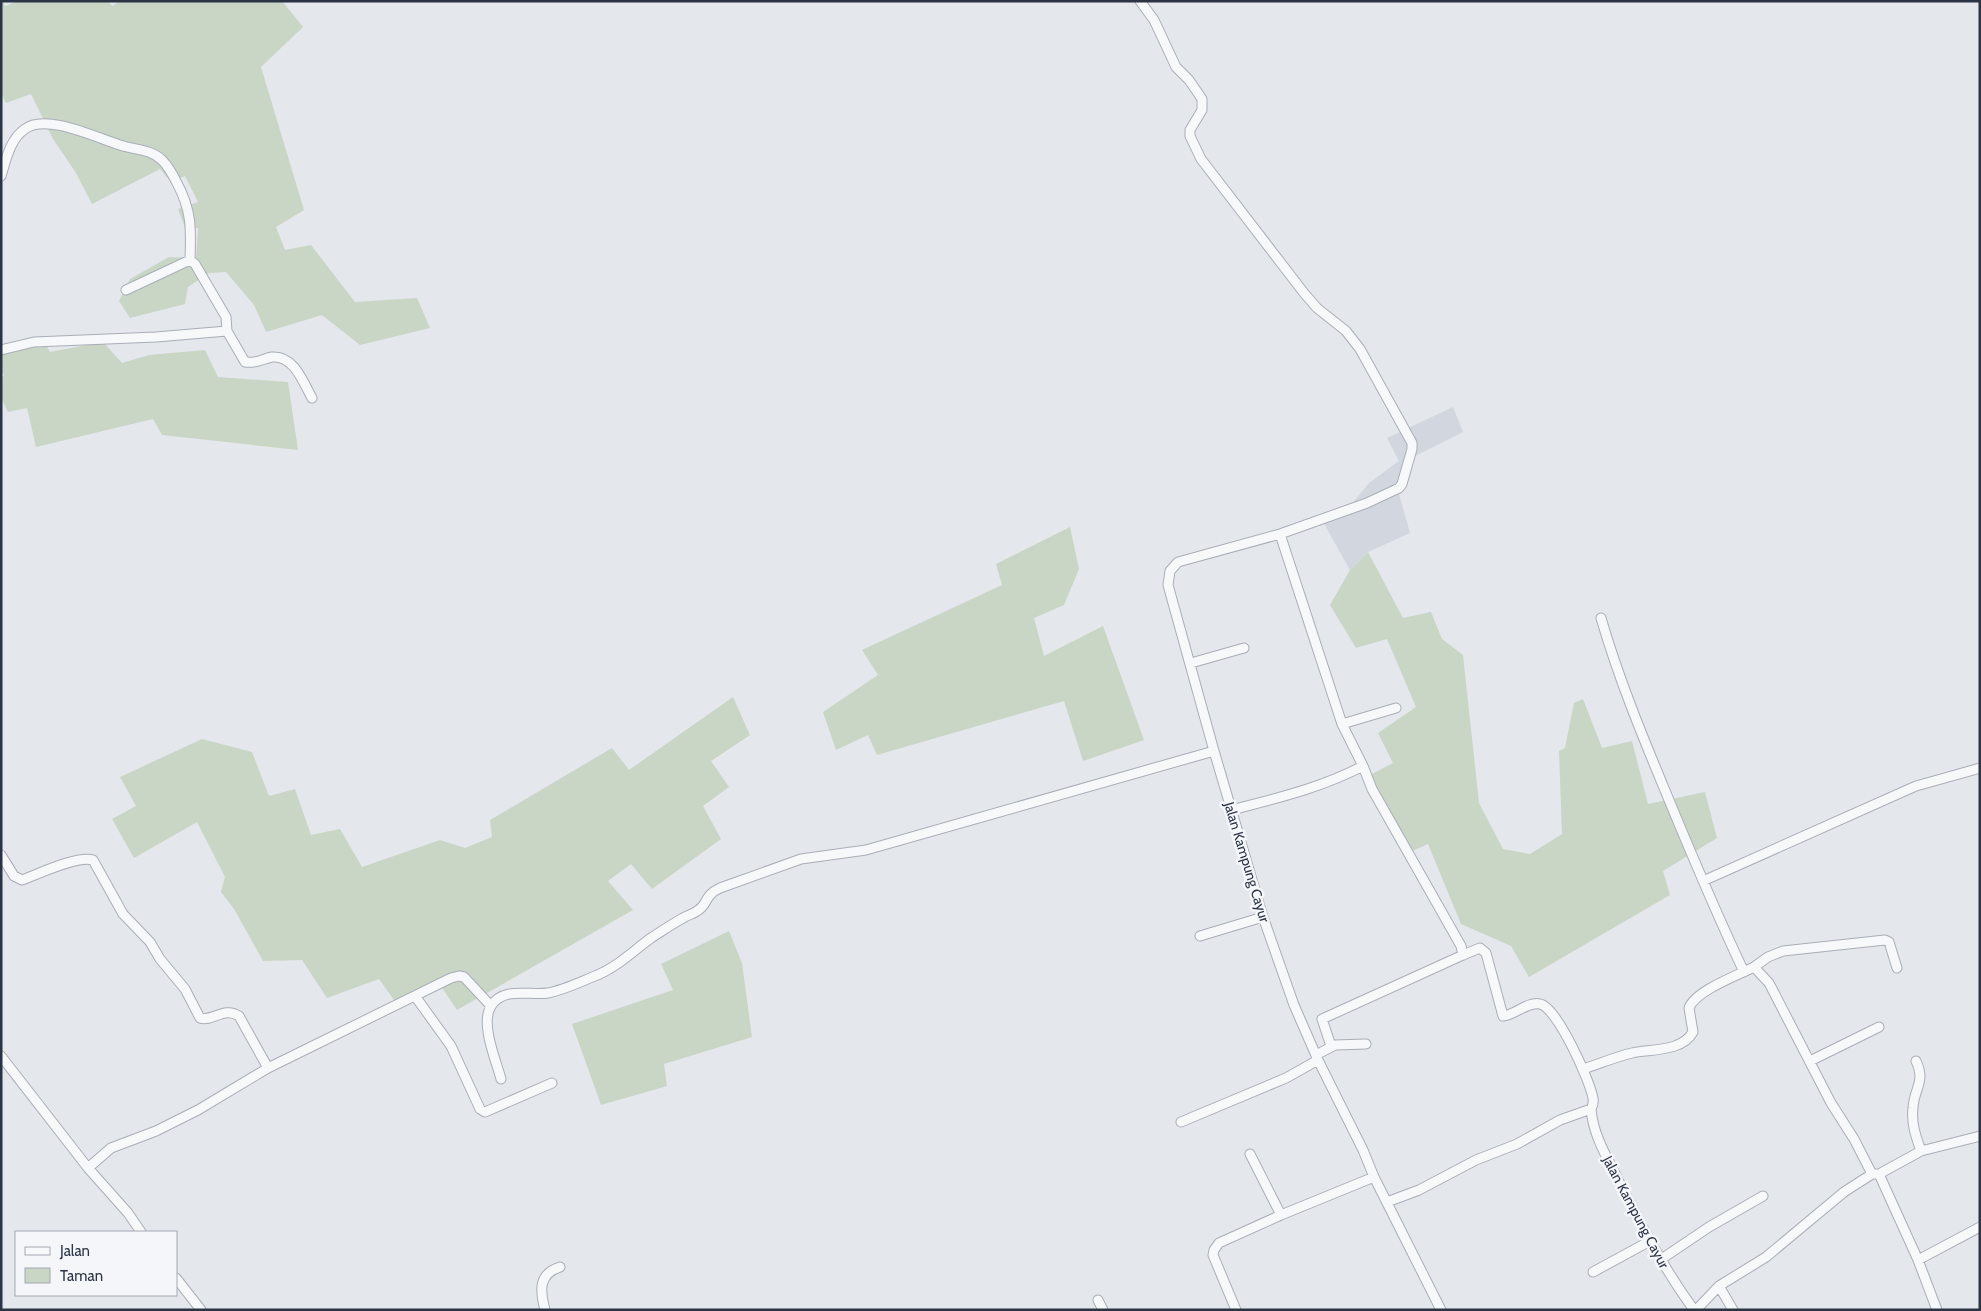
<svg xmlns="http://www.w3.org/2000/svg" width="1981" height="1311" viewBox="0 0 1981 1311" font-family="Cabin,sans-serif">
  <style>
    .built { fill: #d2d6de }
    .green { fill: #c9d6c5 }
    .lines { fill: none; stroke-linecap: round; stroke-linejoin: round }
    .minor-casing { stroke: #a9aeb7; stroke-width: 11 }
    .minor { stroke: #f7f8fa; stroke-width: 9 }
    .labels { text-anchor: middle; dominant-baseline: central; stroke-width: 5; stroke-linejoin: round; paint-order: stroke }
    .street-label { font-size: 14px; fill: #2b3445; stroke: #f4f6f9 }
  </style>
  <rect width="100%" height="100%" fill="#e4e7ec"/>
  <path class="built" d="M 1453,407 L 1463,432 L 1413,457 L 1399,494 L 1410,533 L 1368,552 L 1350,570 L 1322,520 L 1351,505 L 1369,483 L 1399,461 L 1387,438 Z"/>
  <path class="green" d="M 1,1 L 3,1 L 5,6 L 18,1 L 108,1 L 112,6 L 120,1 L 282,1 L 303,27 L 261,67 L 304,210 L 276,227 L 285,250 L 311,245 L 355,302 L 417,298 L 430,328 L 360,345 L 322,315 L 266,332 L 254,305 L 226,272 L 209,273 L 188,287 L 185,304 L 130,318 L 119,301 L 130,279 L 169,257 L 196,258 L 198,228 L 185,228 L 178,209 L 198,202 L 185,176 L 171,182 L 160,169 L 92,204 L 76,173 L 53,139 L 31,94 L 6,103 L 1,93 Z
    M 42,337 L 50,352 L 103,342 L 122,363 L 149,355 L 205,350 L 218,377 L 288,382 L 298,450 L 162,435 L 153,419 L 36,447 L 27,408 L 8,412 L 1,398 L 1,377 L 4,376 L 1,370 L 1,352 Z
    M 1070,527 L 1079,569 L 1064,605 L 1034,618 L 1044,656 L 1103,626 L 1144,740 L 1083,761 L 1064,701 L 877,755 L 868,735 L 836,750 L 823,712 L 878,675 L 862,650 L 1002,585 L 996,564 Z
    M 1368,552 L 1403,618 L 1431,612 L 1442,639 L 1463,655 L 1479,803 L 1503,849 L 1530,854 L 1562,834 L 1559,751 L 1565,748 L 1574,703 L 1583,699 L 1602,748 L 1632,741 L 1648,804 L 1705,792 L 1717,838 L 1663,871 L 1670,895 L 1529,977 L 1511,946 L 1461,924 L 1428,844 L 1403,855 L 1381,798 L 1368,776 L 1393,763 L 1378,733 L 1416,707 L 1387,639 L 1356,648 L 1330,605 L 1350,570 Z
    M 733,697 L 750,735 L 711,761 L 729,787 L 703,806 L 721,839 L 652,889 L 631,864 L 608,881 L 633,910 L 457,1010 L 439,983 L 394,1000 L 379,979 L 327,998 L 302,960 L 263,961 L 234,909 L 221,892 L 225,877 L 197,822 L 134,858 L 112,819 L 136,806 L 120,777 L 202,739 L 252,752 L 269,796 L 295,789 L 311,835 L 340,829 L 362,867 L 440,840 L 465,848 L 492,837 L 490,820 L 612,748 L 629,770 Z
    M 729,931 L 742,963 L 752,1037 L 664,1064 L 667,1086 L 601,1105 L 572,1024 L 673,990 L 661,964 Z"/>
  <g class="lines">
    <g class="minor-casing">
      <path id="minor" d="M 1140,1 L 1154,20 L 1176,67 L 1189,80 L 1202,99 L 1202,110 L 1190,130 L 1190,136 L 1201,159 L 1304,293 L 1317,308 L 1346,331 L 1360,349 L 1412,443 L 1412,449 L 1402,484 L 1399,488 L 1367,503 L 1280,534 L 1178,562 L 1170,571 L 1168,585 L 1214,751 L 1263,917 L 1294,1005 L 1318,1060 L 1363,1150 L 1374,1177 L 1441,1310
        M 1,176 C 6,160 10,139 25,129 C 46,113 97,138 120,145 C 134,150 151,149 162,160 C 168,166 173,175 177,183 C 192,211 191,229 190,260
        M 126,290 L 190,260 L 195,264 L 226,317 L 227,331
        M 1,350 L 34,342 L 156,337 L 227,331 L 245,362 C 256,364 262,359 272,357 C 294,355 303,382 312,398
        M 1280,534 L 1342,724
        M 1601,618 C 1619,680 1644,740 1669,800 C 1693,858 1717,915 1744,972
        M 1191,663 L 1244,648
        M 1363,766 L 1372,789 L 1461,946 L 1463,955 L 1480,948 L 1486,953 L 1503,1016 C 1515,1015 1528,1001 1540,1004 C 1557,1007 1590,1081 1593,1098 C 1594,1102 1593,1105 1591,1109
        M 1232,810 C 1277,798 1321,788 1363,766 L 1342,724 L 1396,708
        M 1,855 L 14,876 L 22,880 C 38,874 78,855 93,860 L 123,914 L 150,942 L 160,959 L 185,989 L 200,1018 C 213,1022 224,1006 239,1016 L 268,1068
        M 1703,881 L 1916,786 L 1980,768
        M 1200,936 L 1263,917
        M 1754,967 L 1768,957 L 1783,951 L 1885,940 L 1889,942 L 1897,968
        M 415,996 L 451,1046 L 480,1109 L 485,1112 L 552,1083
        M 1331,1046 L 1322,1019 L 1463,955
        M 1316,1055 L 1335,1045 L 1366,1044
        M 1,1056 L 88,1168 L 128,1213 L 141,1232
        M 1810,1061 L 1879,1027
        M 1916,1061 C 1926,1082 1914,1088 1913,1108 C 1911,1123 1916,1137 1921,1151 L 1879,1174 L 1918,1260 L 1937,1310
        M 1583,1069 C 1599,1064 1615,1057 1632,1053 C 1650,1049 1682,1052 1693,1032 L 1689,1008 C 1695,991 1738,975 1754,967 L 1769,983 L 1831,1103 L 1854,1139 L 1872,1174
        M 501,1079 C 496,1060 480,1024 491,1006 C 504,986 530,996 548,993 C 564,990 580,982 595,976 C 616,968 633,951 651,938 C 662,931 672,924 683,918 C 688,915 693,914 697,911 C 709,904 703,896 720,888 L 801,859 L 866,850 L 1214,751
        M 1181,1122 L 1286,1078 L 1318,1060
        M 1921,1151 L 1980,1136
        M 1250,1154 L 1281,1215
        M 88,1168 L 111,1148 L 156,1131 L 198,1110 L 268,1068 L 451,978 L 459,976 L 464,977 L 491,1006
        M 1387,1202 L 1419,1190 L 1476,1160 L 1517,1144 L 1560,1120 L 1591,1109 C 1593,1135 1607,1157 1618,1180 C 1641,1225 1664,1269 1694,1310
        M 1660,1260 L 1709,1227 L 1763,1196
        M 1918,1260 L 1980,1227
        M 1593,1272 L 1650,1241
        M 176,1278 L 201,1310
        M 1719,1286 L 1766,1257 L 1844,1192 L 1872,1174 L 1876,1174
        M 1098,1300 L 1103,1310
        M 545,1310 C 540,1291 538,1274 560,1267
        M 1236,1310 L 1213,1255 L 1214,1250 L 1219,1243 L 1281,1215 L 1374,1177
        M 1696,1310 L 1719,1286 L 1733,1310"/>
    </g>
    <use href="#minor" class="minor"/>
  </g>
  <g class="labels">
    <g class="street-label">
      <text transform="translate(1247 862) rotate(73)">Jalan Kampung Cayur</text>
      <text transform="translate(1636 1212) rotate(62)">Jalan Kampung Cayur</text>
    </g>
  </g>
  <rect width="1981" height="1311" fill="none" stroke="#2b3445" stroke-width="5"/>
  <rect x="15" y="1231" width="162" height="65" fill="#f4f6f9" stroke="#a4a8b1"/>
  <rect x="25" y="1247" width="25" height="8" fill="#f7f8fa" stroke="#a4a8b1"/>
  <text x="60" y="1256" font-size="15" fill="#2b3445">Jalan</text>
  <rect x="25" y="1268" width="25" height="15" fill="#c9d6c5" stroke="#a4a8b1"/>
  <text x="60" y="1281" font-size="15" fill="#2b3445">Taman</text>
</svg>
